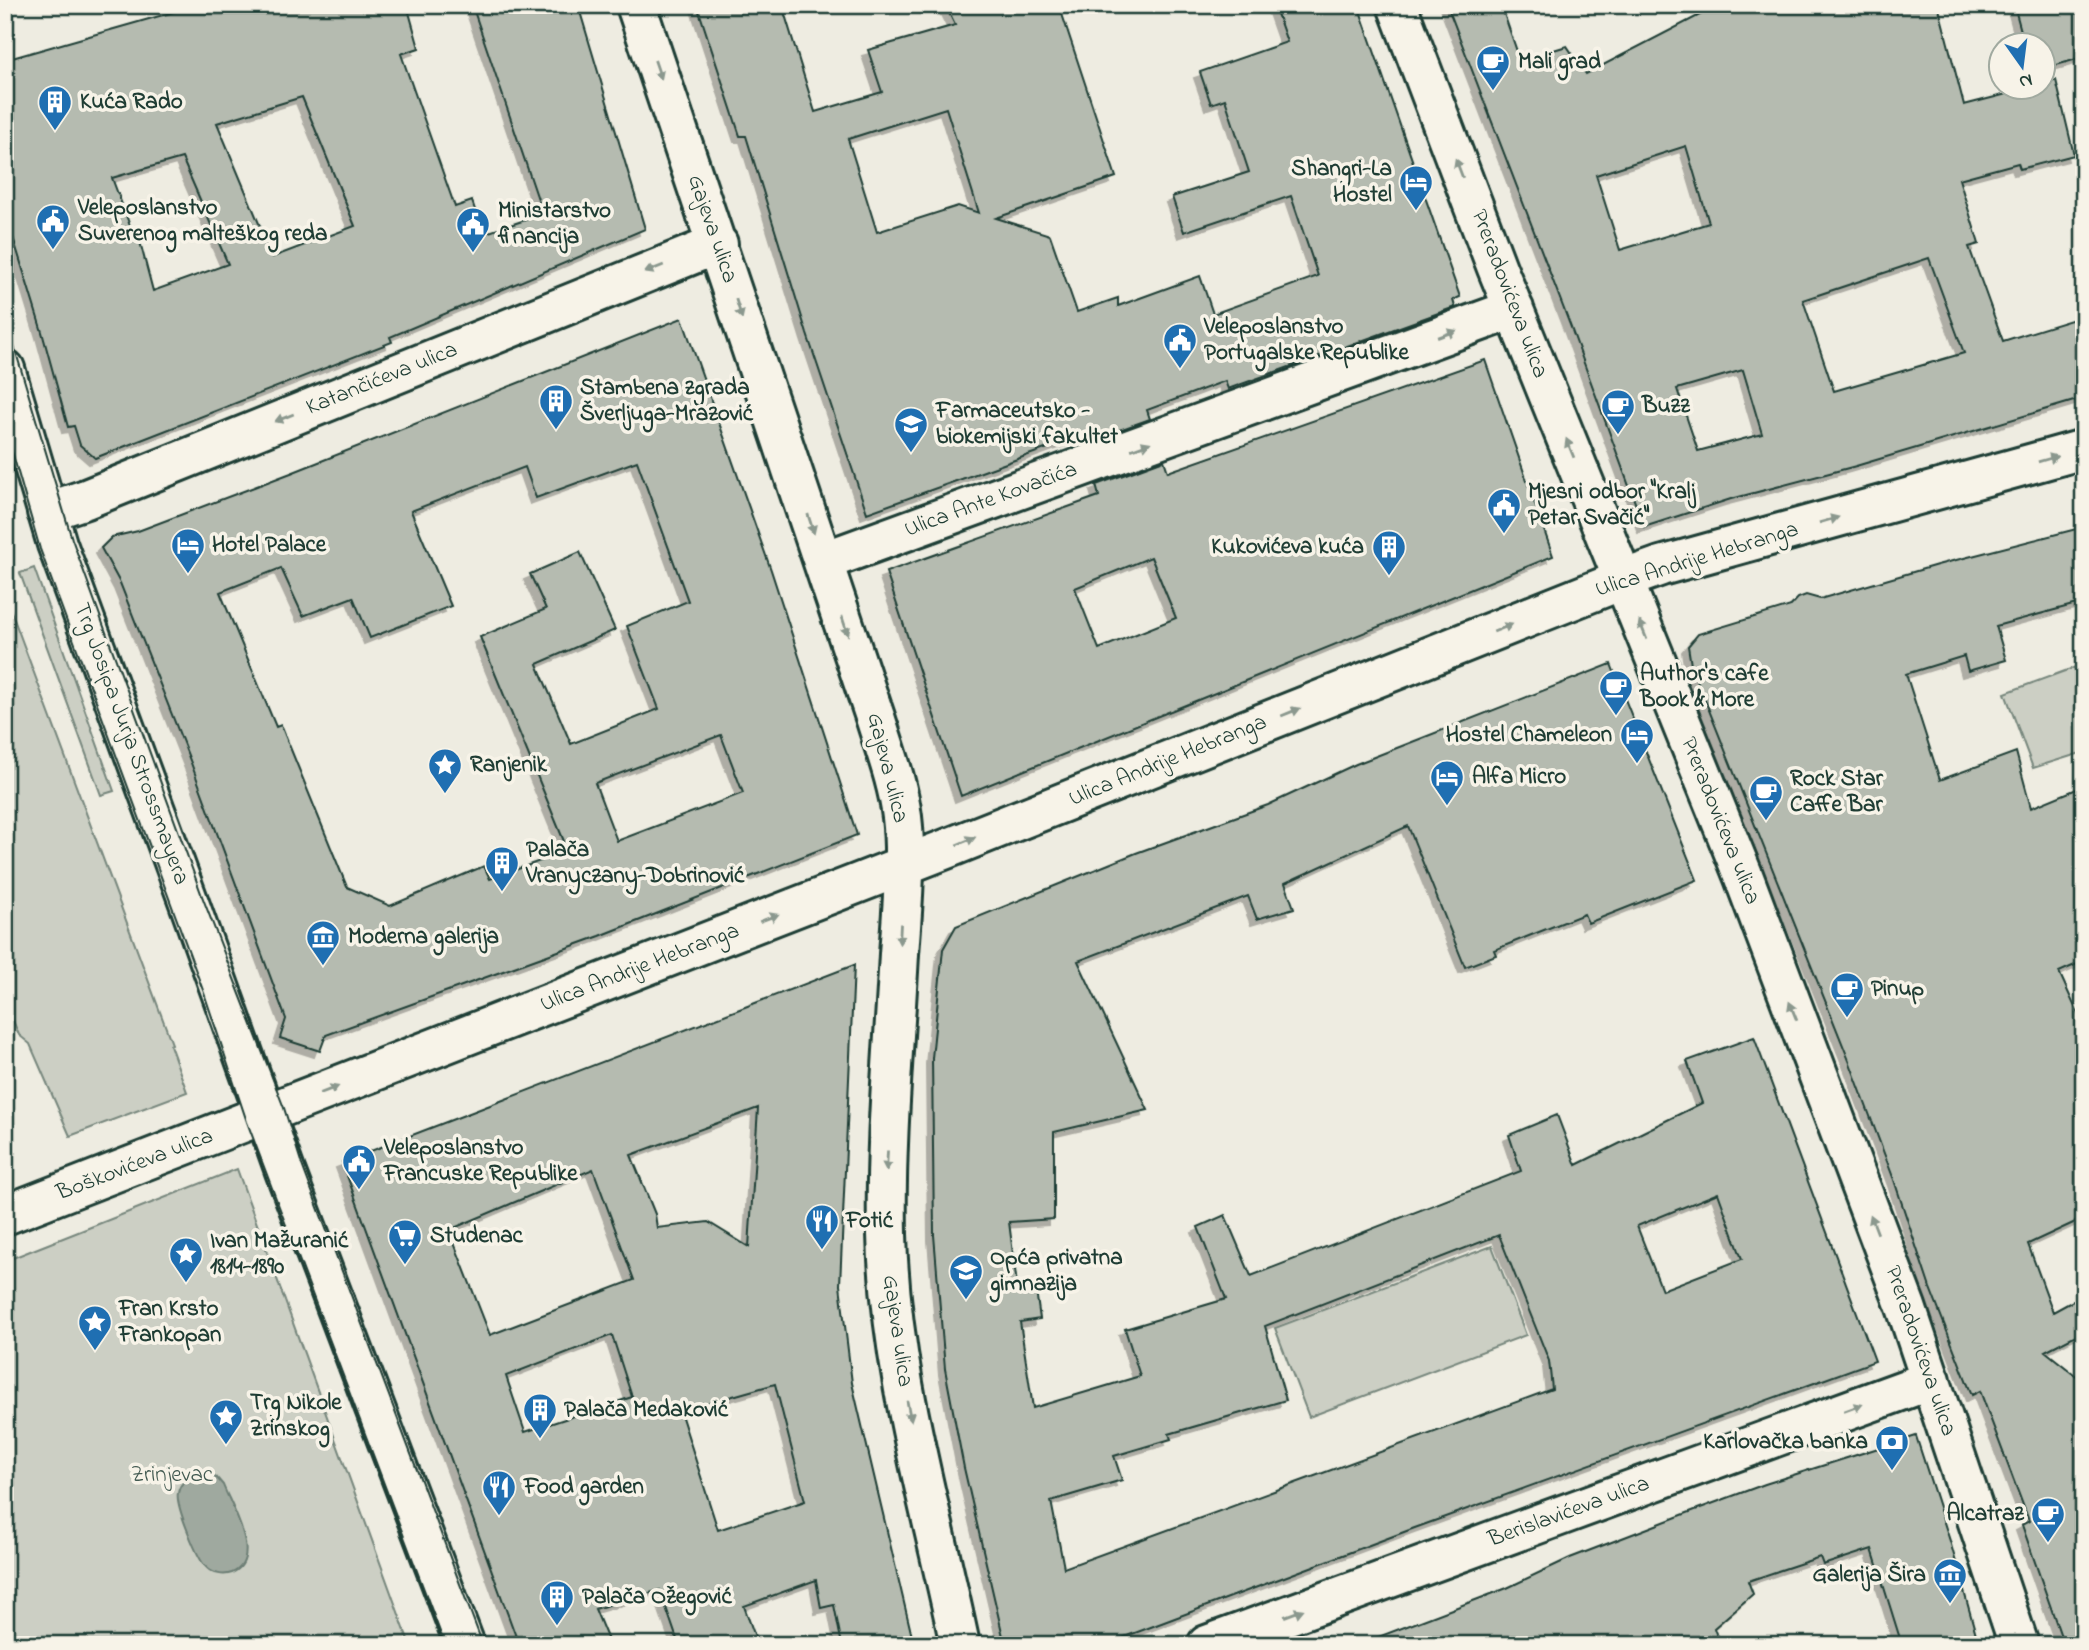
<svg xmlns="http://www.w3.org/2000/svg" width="2089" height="1650" viewBox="0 0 2089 1650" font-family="'Indie Flower',sans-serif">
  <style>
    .green { fill: #cccfc4; stroke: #76867c; stroke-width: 2 }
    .water { fill: #9fa99f; stroke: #6c7e74; stroke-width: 2 }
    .building { fill: #b5bbb0; stroke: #1f3d34; stroke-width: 2; fill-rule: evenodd; filter: url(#shadow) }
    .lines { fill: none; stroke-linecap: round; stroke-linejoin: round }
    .minor-casing { stroke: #1f3d34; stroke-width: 44 }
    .major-casing { stroke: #1f3d34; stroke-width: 44 }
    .minor { stroke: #f7f3e8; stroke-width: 38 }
    .major { stroke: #f7f3e8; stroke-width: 38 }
    .tram { stroke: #1f3d34; stroke-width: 2 }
    .oneway { fill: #8b988e }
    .labels { text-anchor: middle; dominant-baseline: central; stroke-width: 7; stroke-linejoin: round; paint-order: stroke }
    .poi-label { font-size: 23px; font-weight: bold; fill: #1f3d34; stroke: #f7f3e8; text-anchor: start }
    .street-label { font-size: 23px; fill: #1f3d34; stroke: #f7f3e8 }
    .park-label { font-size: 23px; fill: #425a51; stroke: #f7f3e8 }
  </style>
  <defs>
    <filter id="shadow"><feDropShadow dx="-6" dy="6" stdDeviation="0" flood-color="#0004"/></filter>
  </defs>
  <rect width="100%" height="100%" fill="#eeece1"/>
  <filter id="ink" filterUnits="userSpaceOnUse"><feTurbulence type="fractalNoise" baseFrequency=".0143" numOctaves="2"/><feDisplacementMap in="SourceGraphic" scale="14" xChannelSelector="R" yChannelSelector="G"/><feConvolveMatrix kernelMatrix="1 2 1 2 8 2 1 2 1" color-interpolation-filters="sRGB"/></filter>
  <g filter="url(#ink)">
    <path class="green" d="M 34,568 L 114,791 L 101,795 L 20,573 Z
      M 5,595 L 172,1044 L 170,1045 L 187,1092 L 70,1136 L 30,1044 L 19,1035 L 5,1002 Z
      M 2084,664 L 2084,752 L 2033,768 L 2005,693 Z
      M 237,1169 L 410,1645 L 5,1645 L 5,1261 Z
      M 1492,1246 L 1526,1335 L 1309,1417 L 1275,1328 Z"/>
    <path class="water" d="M 202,1474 L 217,1478 L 223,1485 C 231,1506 264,1559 232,1573 C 224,1576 213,1574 207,1568 C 198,1561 175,1504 178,1493 C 180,1481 191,1475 202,1474 Z"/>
    <path class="building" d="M 198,5 L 407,5 L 419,48 L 401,54 L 455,207 L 472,201 L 483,234 L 543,214 L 472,5 L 578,5 L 645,229 L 390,337 L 392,342 L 95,458 L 80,445 L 74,426 L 68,427 L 42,332 L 5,211 L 5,60 ZM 302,97 L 355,226 L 273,257 L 217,123 ZM 182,158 L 228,264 L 153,291 L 139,238 L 135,239 L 112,178 Z
      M 697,5 L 782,5 L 815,112 L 882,92 L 868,50 L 955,25 L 945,5 L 1059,5 L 1116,177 L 996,218 L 1050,235 L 1077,312 L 1118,298 L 1118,306 L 1200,276 L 1213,314 L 1318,276 L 1291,196 L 1184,232 L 1172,197 L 1249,172 L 1225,99 L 1211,104 L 1200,72 L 1287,42 L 1274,5 L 1358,5 L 1460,297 L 1453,300 L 1455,307 L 1228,389 L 1225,381 L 1147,410 L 1150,419 L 1086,442 L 1084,435 L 867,513 L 807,334 L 746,136 L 740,136 ZM 946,108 L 979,213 L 958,206 L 877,232 L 848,139 Z
      M 1447,5 L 1501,5 L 1520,60 L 1567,46 L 1586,74 L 1719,5 L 1938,5 L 1964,105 L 2030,88 L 2043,88 L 2043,84 L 2056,80 L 2074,155 L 2020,169 L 2018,163 L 1959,179 L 1979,244 L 1969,247 L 2003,341 L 2084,316 L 2084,398 L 1856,466 L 1731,499 L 1644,527 L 1570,325 ZM 1686,146 L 1709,223 L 1620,250 L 1596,175 ZM 1929,258 L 1964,353 L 1834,391 L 1803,300 ZM 1743,370 L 1762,434 L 1698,451 L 1677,389 Z
      M 2014,5 L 2084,5 L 2084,57 L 2043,69 L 2043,46 L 2025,46 Z
      M 682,318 L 771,570 L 857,835 L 600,936 L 326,1035 L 320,1051 L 280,1038 L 286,1019 L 191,763 L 120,583 L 101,548 L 112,537 L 138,531 L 291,473 ZM 637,461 L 688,601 L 627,626 L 659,709 L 571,744 L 537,664 L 615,630 L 580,552 L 530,574 L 546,609 L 480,637 L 568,851 L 490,879 L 484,866 L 390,906 L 347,887 L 281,725 L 276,727 L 220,592 L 281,568 L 303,616 L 353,597 L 370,638 L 451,606 L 411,511 L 525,467 L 536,498 ZM 721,735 L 743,793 L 617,841 L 595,783 Z
      M 1485,360 L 1553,556 L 961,796 L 886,572 L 1099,496 L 1096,485 L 1164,460 L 1168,472 ZM 1151,557 L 1176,618 L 1099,649 L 1075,588 Z
      M 2084,527 L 2084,602 L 1996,626 L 2006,660 L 1968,671 L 1964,656 L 1906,674 L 1940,780 L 2016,752 L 2031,808 L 2084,786 L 2084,961 L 2059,972 L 2084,1027 L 2084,1218 L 2028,1244 L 2053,1312 L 2084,1295 L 2084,1331 L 2045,1351 L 2084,1382 L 2084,1645 L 2064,1645 L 2022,1525 L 2029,1521 L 1980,1391 L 1972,1395 L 1930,1288 L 1894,1180 L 1850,1063 L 1691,665 L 1688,646 L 1698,634 L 1791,606 L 1798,598 L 1806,595 L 1820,599 L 1937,565 Z
      M 1611,664 L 1697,880 L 1588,923 L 1584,914 L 1494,950 L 1496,955 L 1465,967 L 1408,826 L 1285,883 L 1294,908 L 1257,919 L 1248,896 L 1078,961 L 1148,1110 L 1054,1132 L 1054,1219 L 1009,1222 L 1017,1285 L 1035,1283 L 1040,1319 L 1020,1322 L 1033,1408 L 1140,1376 L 1125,1329 L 1226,1299 L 1198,1227 L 1225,1215 L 1251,1276 L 1521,1171 L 1509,1135 L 1557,1115 L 1576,1165 L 1702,1103 L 1687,1061 L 1754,1037 L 1875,1361 L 1412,1529 L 1103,1645 L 1005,1645 L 964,1468 L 945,1369 L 934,1235 L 932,1058 L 943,949 L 956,926 L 1136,853 L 1268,805 L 1356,764 ZM 1718,1193 L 1742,1259 L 1662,1290 L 1637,1226 ZM 1499,1235 L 1549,1361 L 1552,1389 L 1064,1568 L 1051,1501 L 1122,1480 L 1114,1456 L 1171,1439 L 1169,1434 L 1286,1400 L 1265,1326 Z
      M 854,965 L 840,1285 L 852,1383 L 914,1645 L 842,1645 L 834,1605 L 821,1608 L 816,1580 L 744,1606 L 758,1645 L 679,1645 L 660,1590 L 595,1609 L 610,1645 L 519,1645 L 342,1162 ZM 758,1108 L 749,1247 L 708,1222 L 657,1228 L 655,1214 L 631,1155 ZM 593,1169 L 634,1280 L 490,1335 L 449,1230 ZM 612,1335 L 632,1397 L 525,1432 L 506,1376 ZM 775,1384 L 805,1501 L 718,1530 L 680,1411 Z
      M 1916,1436 L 1950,1541 L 1979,1645 L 1902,1645 L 1872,1549 L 1823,1565 L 1820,1557 L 1748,1581 L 1753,1594 L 1714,1628 L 1720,1645 L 1366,1645 L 1365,1642 L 1507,1588 L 1570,1558 L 1695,1510 L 1765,1484 Z"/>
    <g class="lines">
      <g class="minor-casing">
        <path id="minor" d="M 636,5 L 876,720 C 886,752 898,784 902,817 C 907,858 902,913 899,954 C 894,1048 885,1141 887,1234 C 890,1373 932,1509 960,1645
          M 1397,5 L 1497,268 L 1743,875 L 1906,1307 L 2019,1645
          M 5,369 L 57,544 L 188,900 L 285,1171 L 465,1645
          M 47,512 L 86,499 L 718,244
          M 824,561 L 1514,309
          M 1207,1645 L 1931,1380"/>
      </g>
      <g class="major-casing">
        <path id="major" d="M 5,1215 L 946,849 L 1622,580 L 1661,566 L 2084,449"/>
      </g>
      <use href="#minor" class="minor"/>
      <use href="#major" class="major"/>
      <path class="tram" d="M 5,316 L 72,539 L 202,896 L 284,1108 L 302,1165 L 483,1645
        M 5,427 L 40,549 L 204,993 L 247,1122 L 445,1645"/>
    </g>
    <defs><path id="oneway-solid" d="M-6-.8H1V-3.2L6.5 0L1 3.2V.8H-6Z" transform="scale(1.75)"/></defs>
    <g class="oneway">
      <use href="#oneway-solid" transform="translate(658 70) rotate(71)"/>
      <use href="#oneway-solid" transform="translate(1459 168) rotate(-111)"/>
      <use href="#oneway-solid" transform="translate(654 269) rotate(158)"/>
      <use href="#oneway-solid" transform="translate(739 309) rotate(72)"/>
      <use href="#oneway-solid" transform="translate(1447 334) rotate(-20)"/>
      <use href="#oneway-solid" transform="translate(284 418) rotate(158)"/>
      <use href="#oneway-solid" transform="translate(1141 446) rotate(-20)"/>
      <use href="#oneway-solid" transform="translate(1570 448) rotate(-112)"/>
      <use href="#oneway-solid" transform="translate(2048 459) rotate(-16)"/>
      <use href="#oneway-solid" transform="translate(1829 520) rotate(-16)"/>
      <use href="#oneway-solid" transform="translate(811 524) rotate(72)"/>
      <use href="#oneway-solid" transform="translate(845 626) rotate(72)"/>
      <use href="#oneway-solid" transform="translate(1503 628) rotate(-22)"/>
      <use href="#oneway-solid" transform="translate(1643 630) rotate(-112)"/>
      <use href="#oneway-solid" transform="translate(1291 712) rotate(-22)"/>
      <use href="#oneway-solid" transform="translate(966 841) rotate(-22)"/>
      <use href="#oneway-solid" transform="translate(769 918) rotate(-21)"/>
      <use href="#oneway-solid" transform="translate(900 934) rotate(93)"/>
      <use href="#oneway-solid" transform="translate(1793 1011) rotate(-112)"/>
      <use href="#oneway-solid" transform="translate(329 1090) rotate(-21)"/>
      <use href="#oneway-solid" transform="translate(887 1161) rotate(93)"/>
      <use href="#oneway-solid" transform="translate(1874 1224) rotate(-111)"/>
      <use href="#oneway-solid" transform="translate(1853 1408) rotate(-20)"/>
      <use href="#oneway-solid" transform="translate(909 1411) rotate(79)"/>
      <use href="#oneway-solid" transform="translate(1294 1613) rotate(-20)"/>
    </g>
  </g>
  <defs>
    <g id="cafe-pin" transform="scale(1.75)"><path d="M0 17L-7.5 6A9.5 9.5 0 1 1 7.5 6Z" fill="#1f6fb2" stroke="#f7f3e8"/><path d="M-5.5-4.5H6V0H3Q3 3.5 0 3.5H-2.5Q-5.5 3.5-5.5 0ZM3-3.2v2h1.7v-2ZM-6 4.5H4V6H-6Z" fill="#fff"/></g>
    <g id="building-pin" transform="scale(1.75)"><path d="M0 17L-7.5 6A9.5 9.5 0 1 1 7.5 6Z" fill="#1f6fb2" stroke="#f7f3e8"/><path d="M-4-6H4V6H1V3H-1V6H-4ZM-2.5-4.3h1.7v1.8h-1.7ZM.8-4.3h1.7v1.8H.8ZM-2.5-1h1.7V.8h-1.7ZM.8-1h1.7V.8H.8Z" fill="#fff"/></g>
    <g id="hotel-pin" transform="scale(1.75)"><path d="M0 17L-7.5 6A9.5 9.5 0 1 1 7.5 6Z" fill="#1f6fb2" stroke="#f7f3e8"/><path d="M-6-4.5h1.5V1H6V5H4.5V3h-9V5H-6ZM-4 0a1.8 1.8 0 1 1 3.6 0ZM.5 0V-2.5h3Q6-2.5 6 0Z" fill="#fff"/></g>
    <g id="civic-pin" transform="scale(1.75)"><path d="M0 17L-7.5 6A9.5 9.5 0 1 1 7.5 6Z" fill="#1f6fb2" stroke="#f7f3e8"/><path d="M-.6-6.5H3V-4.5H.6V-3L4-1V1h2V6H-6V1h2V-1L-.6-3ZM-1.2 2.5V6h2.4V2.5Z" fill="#fff"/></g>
    <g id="university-pin" transform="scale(1.75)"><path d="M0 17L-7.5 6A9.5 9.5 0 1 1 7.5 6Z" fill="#1f6fb2" stroke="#f7f3e8"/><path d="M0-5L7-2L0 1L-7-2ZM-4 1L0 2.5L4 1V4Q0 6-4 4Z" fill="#fff"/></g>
    <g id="sight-pin" transform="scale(1.75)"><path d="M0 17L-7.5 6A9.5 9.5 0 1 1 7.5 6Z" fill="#1f6fb2" stroke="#f7f3e8"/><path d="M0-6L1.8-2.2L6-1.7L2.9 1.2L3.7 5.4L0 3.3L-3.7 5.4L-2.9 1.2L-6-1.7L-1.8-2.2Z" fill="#fff"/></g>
    <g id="museum-pin" transform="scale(1.75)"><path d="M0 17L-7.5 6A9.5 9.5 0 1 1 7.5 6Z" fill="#1f6fb2" stroke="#f7f3e8"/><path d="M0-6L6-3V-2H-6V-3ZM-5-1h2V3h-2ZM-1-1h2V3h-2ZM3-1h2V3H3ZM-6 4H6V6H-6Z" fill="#fff"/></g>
    <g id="restaurant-pin" transform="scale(1.75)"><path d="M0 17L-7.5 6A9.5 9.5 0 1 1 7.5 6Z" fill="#1f6fb2" stroke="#f7f3e8"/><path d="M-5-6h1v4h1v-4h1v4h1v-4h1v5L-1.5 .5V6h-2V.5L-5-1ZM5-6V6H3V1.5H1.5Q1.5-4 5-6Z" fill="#fff"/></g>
    <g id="supermarket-pin" transform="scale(1.75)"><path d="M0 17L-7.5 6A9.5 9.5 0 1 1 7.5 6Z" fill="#1f6fb2" stroke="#f7f3e8"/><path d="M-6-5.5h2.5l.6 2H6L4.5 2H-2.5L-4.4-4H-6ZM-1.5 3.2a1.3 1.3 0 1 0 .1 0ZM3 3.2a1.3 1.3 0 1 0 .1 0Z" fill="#fff"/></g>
    <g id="school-pin" transform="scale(1.75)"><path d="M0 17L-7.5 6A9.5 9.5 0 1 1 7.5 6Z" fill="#1f6fb2" stroke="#f7f3e8"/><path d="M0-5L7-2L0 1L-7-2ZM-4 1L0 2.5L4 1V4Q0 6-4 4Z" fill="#fff"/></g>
    <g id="bank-pin" transform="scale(1.75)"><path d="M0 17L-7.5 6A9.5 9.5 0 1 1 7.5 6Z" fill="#1f6fb2" stroke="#f7f3e8"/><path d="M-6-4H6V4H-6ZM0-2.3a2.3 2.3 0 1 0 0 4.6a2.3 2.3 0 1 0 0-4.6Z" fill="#fff"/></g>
  </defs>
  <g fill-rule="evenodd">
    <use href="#cafe-pin" x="1493" y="62"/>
    <use href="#building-pin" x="55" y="102"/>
    <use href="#hotel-pin" x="1416" y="182"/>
    <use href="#civic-pin" x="53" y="221"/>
    <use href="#civic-pin" x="473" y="224"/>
    <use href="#civic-pin" x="1180" y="340"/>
    <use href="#building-pin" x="556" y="401"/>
    <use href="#cafe-pin" x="1618" y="406"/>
    <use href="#university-pin" x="911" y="424"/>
    <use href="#civic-pin" x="1504" y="505"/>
    <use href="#hotel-pin" x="188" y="545"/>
    <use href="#building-pin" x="1389" y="547"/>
    <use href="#cafe-pin" x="1616" y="687"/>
    <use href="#hotel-pin" x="1637" y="735"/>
    <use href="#sight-pin" x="445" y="765"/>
    <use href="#hotel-pin" x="1447" y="777"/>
    <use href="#cafe-pin" x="1766" y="792"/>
    <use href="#building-pin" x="502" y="863"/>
    <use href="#museum-pin" x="323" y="937"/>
    <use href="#cafe-pin" x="1847" y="989"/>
    <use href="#civic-pin" x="359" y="1161"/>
    <use href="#restaurant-pin" x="822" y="1221"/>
    <use href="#supermarket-pin" x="405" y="1236"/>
    <use href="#sight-pin" x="186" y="1254"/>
    <use href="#school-pin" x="966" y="1271"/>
    <use href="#sight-pin" x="95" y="1322"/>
    <use href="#building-pin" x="540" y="1410"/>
    <use href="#sight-pin" x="226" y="1416"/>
    <use href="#bank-pin" x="1892" y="1442"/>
    <use href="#restaurant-pin" x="499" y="1487"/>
    <use href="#cafe-pin" x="2048" y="1514"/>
    <use href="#museum-pin" x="1950" y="1575"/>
    <use href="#building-pin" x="557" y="1597"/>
  </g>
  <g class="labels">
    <g class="poi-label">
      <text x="1518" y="62">Mali grad</text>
      <text x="80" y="102">Kuća Rado</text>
      <text x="1392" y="169" text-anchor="end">Shangri-La<tspan x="1392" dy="26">Hostel</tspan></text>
      <text x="78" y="208">Veleposlanstvo<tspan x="78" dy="26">Suverenog malteškog reda</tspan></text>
      <text x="498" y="211">Ministarstvo<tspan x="498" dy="26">financija</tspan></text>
      <text x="1204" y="327">Veleposlanstvo<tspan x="1204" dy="26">Portugalske Republike</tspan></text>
      <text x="580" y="388">Stambena zgrada<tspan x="580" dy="26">Šverljuga-Mrazović</tspan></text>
      <text x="1642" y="406">Buzz</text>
      <text x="936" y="411">Farmaceutsko -<tspan x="936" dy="26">biokemijski fakultet</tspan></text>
      <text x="1528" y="492">Mjesni odbor "Kralj<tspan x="1528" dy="26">Petar Svačić"</tspan></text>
      <text x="212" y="545">Hotel Palace</text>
      <text x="1364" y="547" text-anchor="end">Kukovićeva kuća</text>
      <text x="1640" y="674">Author's cafe<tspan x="1640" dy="26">Book &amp; More</tspan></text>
      <text x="1612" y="735" text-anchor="end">Hostel Chameleon</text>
      <text x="470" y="765">Ranjenik</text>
      <text x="1472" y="777">Alfa Micro</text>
      <text x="1790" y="779">Rock Star<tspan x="1790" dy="26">Caffe Bar</tspan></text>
      <text x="526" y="850">Palača<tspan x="526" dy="26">Vranyczany-Dobrinović</tspan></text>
      <text x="348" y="937">Moderna galerija</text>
      <text x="1871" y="989">Pinup</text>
      <text x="384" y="1148">Veleposlanstvo<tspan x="384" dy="26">Francuske Republike</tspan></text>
      <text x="846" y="1221">Fotić</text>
      <text x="430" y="1236">Studenac</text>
      <text x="210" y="1241">Ivan Mažuranić<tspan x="210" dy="26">1814-1890</tspan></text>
      <text x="990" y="1258">Opća privatna<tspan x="990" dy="26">gimnazija</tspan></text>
      <text x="119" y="1309">Fran Krsto<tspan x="119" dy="26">Frankopan</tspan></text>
      <text x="250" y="1403">Trg Nikole<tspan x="250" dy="26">Zrinskog</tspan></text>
      <text x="564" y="1410">Palača Medaković</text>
      <text x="1868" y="1442" text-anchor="end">Karlovačka banka</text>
      <text x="524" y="1487">Food garden</text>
      <text x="2024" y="1514" text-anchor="end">Alcatraz</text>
      <text x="1926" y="1575" text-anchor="end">Galerija Šira</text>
      <text x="582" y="1597">Palača Ožegović</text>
    </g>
    <g class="street-label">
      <text transform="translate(712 229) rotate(71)">Gajeva ulica</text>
      <text transform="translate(1509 294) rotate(69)">Preradovićeva ulica</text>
      <text transform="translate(382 379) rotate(-22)">Katančićeva ulica</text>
      <text transform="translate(991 500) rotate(-20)">Ulica Ante Kovačića</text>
      <text transform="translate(1697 560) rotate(-17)">Ulica Andrije Hebranga</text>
      <text transform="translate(131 744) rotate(70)">Trg Josipa Jurja Strossmayera</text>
      <text transform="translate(1168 761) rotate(-22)">Ulica Andrije Hebranga</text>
      <text transform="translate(887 768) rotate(76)">Gajeva ulica</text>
      <text transform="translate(1720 821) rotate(68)">Preradovićeva ulica</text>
      <text transform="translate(640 968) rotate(-21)">Ulica Andrije Hebranga</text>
      <text transform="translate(135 1165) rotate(-21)">Boškovićeva ulica</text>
      <text transform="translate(897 1331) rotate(82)">Gajeva ulica</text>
      <text transform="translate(1920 1351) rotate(71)">Preradovićeva ulica</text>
      <text transform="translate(1569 1512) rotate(-20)">Berislavićeva ulica</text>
    </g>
    <g class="park-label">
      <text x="172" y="1475">Zrinjevac</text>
    </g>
  </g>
  <rect width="2089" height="1650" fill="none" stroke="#f7f3e8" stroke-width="28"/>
  <rect x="14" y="14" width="2061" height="1622" fill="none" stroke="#1f3d34" stroke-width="2.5" filter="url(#ink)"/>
  <g transform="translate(2022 66) rotate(166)"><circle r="33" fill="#f7f3e8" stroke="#a1aaa0" stroke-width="2"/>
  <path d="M0-5L12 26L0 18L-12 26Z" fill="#1f6fb2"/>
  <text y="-10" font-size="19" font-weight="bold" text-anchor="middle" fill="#1f3d34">N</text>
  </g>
</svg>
